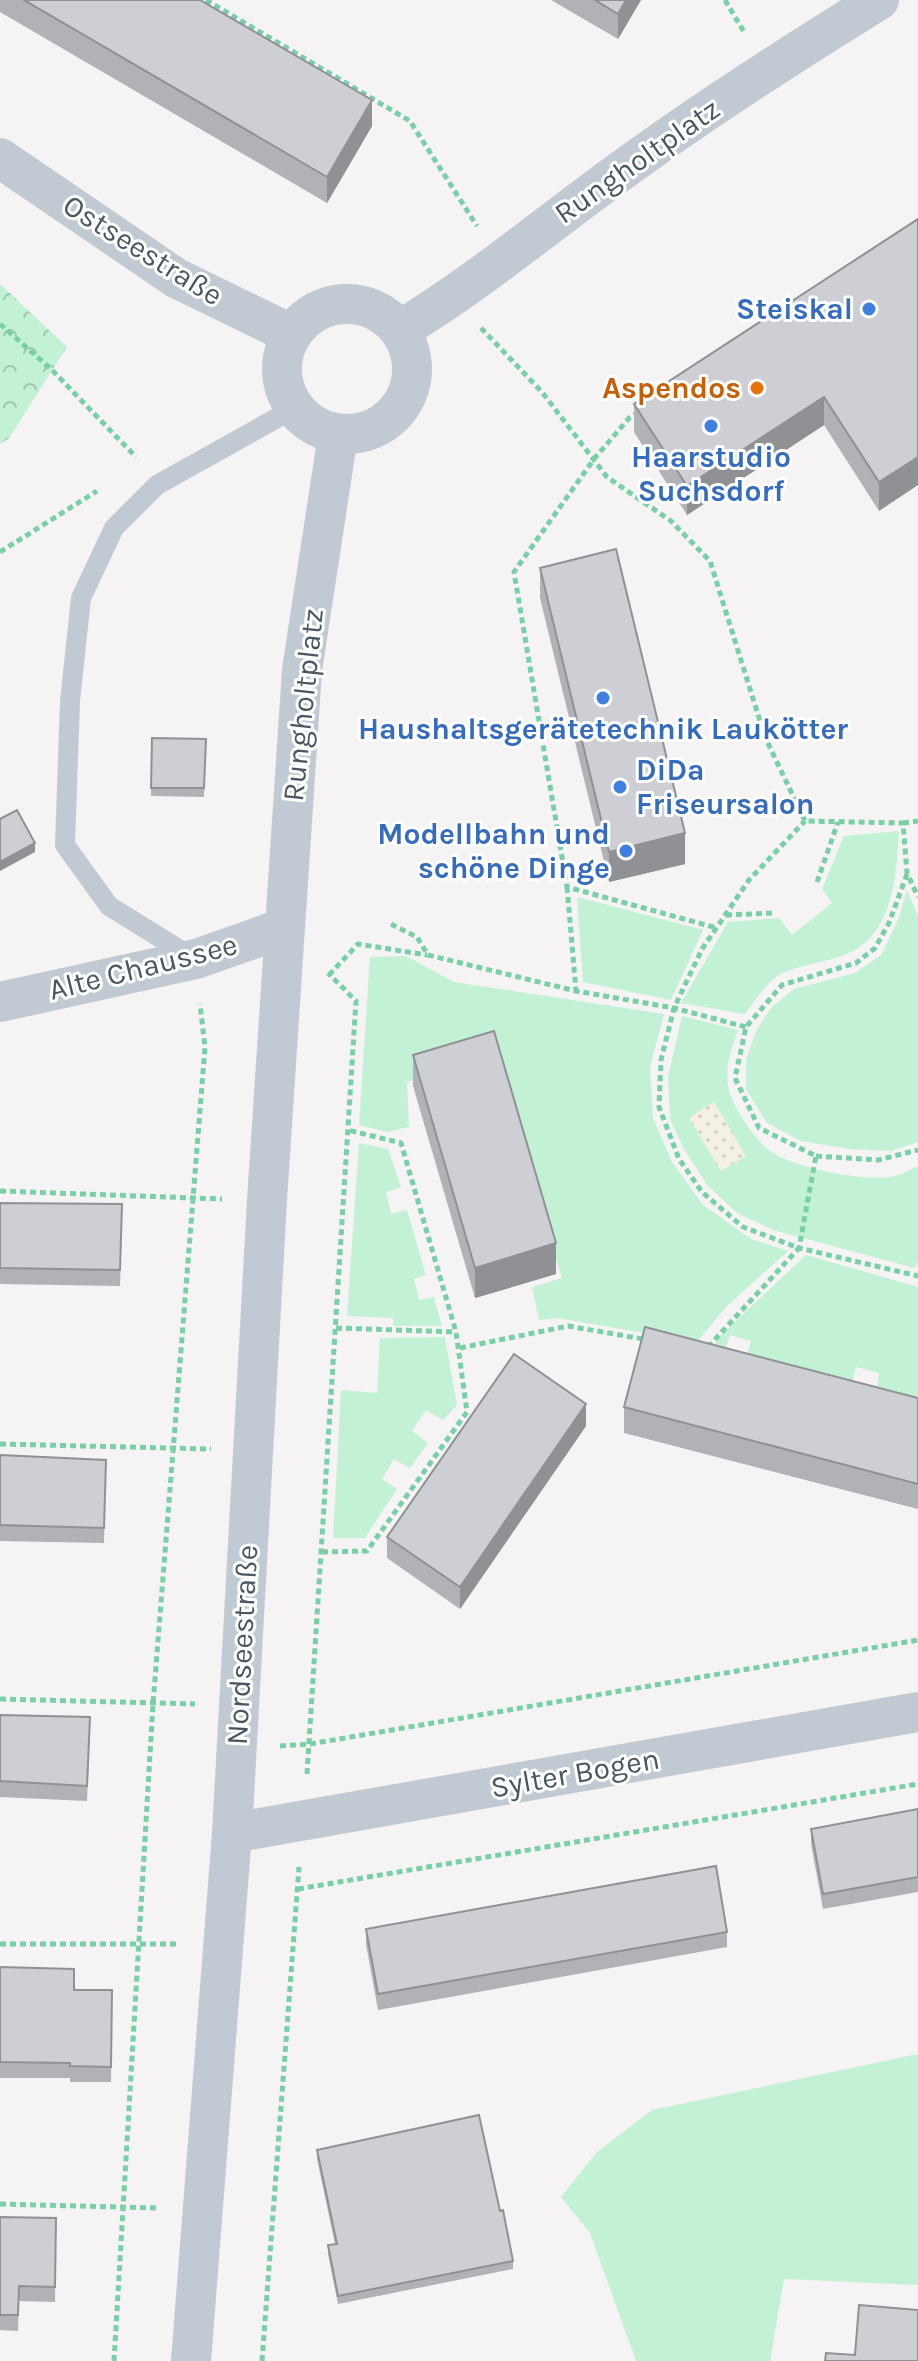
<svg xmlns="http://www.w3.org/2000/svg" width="918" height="2361" viewBox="0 0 918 2361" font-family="Karla,sans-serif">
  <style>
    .green { fill: #c3f1d5 }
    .sand { fill: url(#sand-dots) }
    .park { fill: url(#park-crowns) }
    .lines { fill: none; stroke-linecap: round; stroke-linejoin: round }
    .path { stroke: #7ad0a6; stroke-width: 5; stroke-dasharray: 6 4; stroke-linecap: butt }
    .service { stroke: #c1cad2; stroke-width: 20 }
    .minor { stroke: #c1cad2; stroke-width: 40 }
    .wall { fill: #b0b2b7 }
    .shaded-wall { fill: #909195 }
    .building { fill: #cdcfd5; stroke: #909195; stroke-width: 2 }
    .shop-dot { fill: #3f7fe0; stroke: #fff; stroke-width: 3 }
    .food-dot { fill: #e8710a; stroke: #fff; stroke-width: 3 }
    .labels { text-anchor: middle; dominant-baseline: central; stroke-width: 6; stroke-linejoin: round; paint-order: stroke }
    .street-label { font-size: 30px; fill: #4a5661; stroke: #fff }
    .shop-label { font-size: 30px; font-weight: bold; fill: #366cbe; stroke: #fff; text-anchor: end }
    .food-label { font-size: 30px; font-weight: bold; fill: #c56008; stroke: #fff; text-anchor: end }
  </style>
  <defs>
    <pattern id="sand-dots" width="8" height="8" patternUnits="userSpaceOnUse" patternTransform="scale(2)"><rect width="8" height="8" fill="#f5f0e5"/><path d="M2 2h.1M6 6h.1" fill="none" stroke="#d4d0c7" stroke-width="1.8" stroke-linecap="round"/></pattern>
    <pattern id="park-crowns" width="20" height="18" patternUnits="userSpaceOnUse" patternTransform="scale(2)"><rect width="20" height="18" fill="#c3f1d5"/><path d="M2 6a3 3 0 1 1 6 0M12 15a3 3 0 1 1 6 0" fill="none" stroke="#a0c6b0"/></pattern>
  </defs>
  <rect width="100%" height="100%" fill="#f5f3f3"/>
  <path class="green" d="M 899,831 C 896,881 893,942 836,958 C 821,962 789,968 777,976 C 765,985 754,1002 745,1014 L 681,1003 L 728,922 L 779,918 L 792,935 L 832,903 L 822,889 L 844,836 Z
    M 907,890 L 918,916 L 918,1142 L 891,1151 L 849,1149 L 801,1141 L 767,1123 L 746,1089 L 746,1060 L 757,1029 L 772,1007 L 794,989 L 855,973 L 882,954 L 899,917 Z
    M 577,897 L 703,930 L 671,1000 L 583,982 Z
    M 406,956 L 454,982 L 664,1014 L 650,1067 L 653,1118 L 672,1162 L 703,1205 L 751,1239 L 788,1251 L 725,1308 L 697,1342 L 557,1318 L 539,1320 L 532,1287 L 562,1278 L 495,1056 L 407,1082 L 409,1127 L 387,1132 L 359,1125 L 370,957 Z
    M 682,1016 L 738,1030 C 731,1050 724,1068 729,1090 C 733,1107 755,1140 770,1151 C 793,1168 868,1183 895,1176 C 903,1174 911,1169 918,1166 L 918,1260 L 915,1268 L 773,1230 L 737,1213 L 708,1186 L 685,1151 L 670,1119 L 668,1077 Z
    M 359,1143 L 388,1149 L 401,1187 L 386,1192 L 391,1214 L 407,1210 L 426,1275 L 414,1279 L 419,1300 L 434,1297 L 442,1326 L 393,1326 L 393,1318 L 347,1316 Z
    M 806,1255 L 918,1287 L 918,1398 L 877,1388 L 879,1373 L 856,1367 L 853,1381 L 747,1354 L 751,1341 L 730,1335 L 725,1350 L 714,1346 L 719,1337 Z
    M 445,1337 L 457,1405 L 443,1420 L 426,1410 L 412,1431 L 428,1443 L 410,1468 L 394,1459 L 382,1479 L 397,1489 L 365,1538 L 333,1538 L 341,1390 L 377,1393 L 380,1338 Z
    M 918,2054 L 918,2285 L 784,2279 L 770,2361 L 636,2361 L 590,2233 L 561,2197 L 596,2153 L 652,2110 Z"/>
  <path class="sand" d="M 714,1102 L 746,1156 L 721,1171 L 689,1118 Z"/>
  <path class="park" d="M 0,284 L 67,347 L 9,438 L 0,444 Z"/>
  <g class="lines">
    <path class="path" d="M 206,0 L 410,121 L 477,226
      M 725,0 L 744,32
      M 0,324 L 52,370 L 136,457
      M 481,328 L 542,392 L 607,477 L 671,521 L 710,561 L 765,737 L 805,821 L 903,823 L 907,873 L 918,897
      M 639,412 L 630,417 L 594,459 L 514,572 L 567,887 L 717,928
      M 0,552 L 97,491
      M 903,823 L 918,821
      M 907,874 L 889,923 L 875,948 L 856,963 L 782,985 L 746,1027 L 735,1078 L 759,1128 L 816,1156 L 799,1248 L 918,1276
      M 817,882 L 838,822
      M 567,887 L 576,991
      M 726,915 L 775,913
      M 391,924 L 417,937 L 428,955 L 576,991 L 674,1008 L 746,1027
      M 329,975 L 358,944 L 427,955
      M 816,1156 L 878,1160 L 918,1150
      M 0,1191 L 222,1199
      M 336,1328 L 456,1332
      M 708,1347 L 799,1248 L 743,1227 L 702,1192 L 679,1159 L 659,1107 L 661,1060 L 674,1008 L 702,949 L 749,880 L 805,821
      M 460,1348 L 568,1326 L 649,1340
      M 0,1444 L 211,1449
      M 322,1552 L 367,1551 L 467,1412 L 456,1332 L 401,1143 L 348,1130
      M 0,1699 L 195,1704
      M 280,1746 L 310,1744 L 918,1640
      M 307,1774 L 356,1001 L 328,973
      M 298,1889 L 918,1784
      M 0,1944 L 179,1944
      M 0,2204 L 157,2208
      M 114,2361 L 153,1704 L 205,1047 L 200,1004
      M 262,2361 L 299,1867"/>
    <path class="service" d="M 193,958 L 109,906 L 65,845 L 70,701 L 81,598 L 114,528 L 157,485 L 293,409"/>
    <path class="minor" d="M 0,158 L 176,278 L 291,334
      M282 369a65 65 0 1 1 130 0a65 65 0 1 1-130 0Z
      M 400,330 C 486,278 563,211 646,153 C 721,99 800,49 879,0
      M 0,1002 L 196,959 L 284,928
      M 232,1833 L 918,1712
      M 191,2361 L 232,1833 L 267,1200 L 302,670 L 338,435"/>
  </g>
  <path class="wall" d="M 0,0 L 200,0 L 372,126 L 327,203 L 0,12 Z
    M 551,0 L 641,0 L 618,39 Z
    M 918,219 L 879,511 L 824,425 L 687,515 L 634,432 L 634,404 Z
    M 540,568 L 685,864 L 609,882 L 540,598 Z
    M 152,738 L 206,739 L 204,797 L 151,796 Z
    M 413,1055 L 556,1274 L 475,1298 L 413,1086 Z
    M 0,1203 L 122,1220 L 120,1286 L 0,1284 Z
    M 918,1398 L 918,1509 L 624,1433 L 624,1407 Z
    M 586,1426 L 460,1609 L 387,1558 L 387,1537 Z
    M 0,1455 L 106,1460 L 104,1543 L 0,1541 Z
    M 0,1715 L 90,1733 L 87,1801 L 0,1797 Z
    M 918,1809 L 918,1892 L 823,1909 L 811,1844 L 811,1829 Z
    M 366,1929 L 727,1932 L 727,1947 L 378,2010 L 366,1944 Z
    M 0,1967 L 74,1990 L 112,1990 L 111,2082 L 70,2082 L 70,2078 L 0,2078 Z
    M 317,2150 L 500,2211 L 513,2261 L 513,2269 L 338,2304 L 328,2254 L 328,2245 L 335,2244 L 317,2159 Z
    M 0,2217 L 56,2218 L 55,2302 L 19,2301 L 18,2331 L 0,2330 Z"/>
  <path class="shaded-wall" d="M 626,0 L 641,0 L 618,39 L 618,14 Z
    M 372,100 L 372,126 L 327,203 L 327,177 Z
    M 824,397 L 824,425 L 687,515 L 687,486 Z
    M 918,457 L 918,485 L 879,511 L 879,482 Z
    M 685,833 L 685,864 L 609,882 L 609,852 Z
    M 35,843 L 35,852 L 0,871 L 0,862 Z
    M 556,1243 L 556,1274 L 475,1298 L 475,1268 Z
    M 586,1404 L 586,1426 L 460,1609 L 460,1587 Z"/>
  <path class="building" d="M 24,0 L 200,0 L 372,100 L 327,177 Z
    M 595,0 L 626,0 L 618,14 Z
    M 918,219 L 918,457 L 879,482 L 824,397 L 687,486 L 634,404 Z
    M 616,549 L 685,833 L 609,852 L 540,568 Z
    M 152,738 L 206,739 L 204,788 L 151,788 Z
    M 17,810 L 35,843 L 0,862 L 0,819 Z
    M 494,1031 L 556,1243 L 475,1268 L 413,1055 Z
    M 0,1203 L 122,1204 L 120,1270 L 0,1268 Z
    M 645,1327 L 918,1398 L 918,1484 L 624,1407 Z
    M 514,1354 L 586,1404 L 460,1587 L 387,1537 Z
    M 0,1455 L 106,1460 L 104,1528 L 0,1525 Z
    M 0,1715 L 90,1717 L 87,1786 L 0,1781 Z
    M 918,1809 L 918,1877 L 823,1894 L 811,1829 Z
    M 716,1866 L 727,1932 L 378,1994 L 366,1929 Z
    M 0,1967 L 74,1969 L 74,1990 L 112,1990 L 111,2067 L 70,2066 L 70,2063 L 0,2062 Z
    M 479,2115 L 500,2211 L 503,2210 L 513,2261 L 338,2296 L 328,2245 L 337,2244 L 317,2150 Z
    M 0,2217 L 56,2218 L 55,2287 L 19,2286 L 18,2315 L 0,2315 Z
    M 859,2305 L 918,2310 L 918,2361 L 825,2361 L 826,2353 L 855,2355 Z"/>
  <g class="shop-dot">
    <circle cx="869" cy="309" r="8"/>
    <circle cx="711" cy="426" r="8"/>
    <circle cx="603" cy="698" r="8"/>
    <circle cx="620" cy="787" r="8"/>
    <circle cx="626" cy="851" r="8"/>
  </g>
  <circle class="food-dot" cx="757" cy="388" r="8"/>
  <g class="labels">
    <g class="street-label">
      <text transform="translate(637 161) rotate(-35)">Rungholtplatz</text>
      <text transform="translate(143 250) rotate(32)">Ostseestraße</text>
      <text transform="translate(303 705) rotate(-84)">Rungholtplatz</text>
      <text transform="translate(143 967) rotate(-14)">Alte Chaussee</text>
      <text transform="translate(242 1645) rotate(-87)">Nordseestraße</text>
      <text transform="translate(575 1773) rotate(-10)">Sylter Bogen</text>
    </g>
    <g class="shop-label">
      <text x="853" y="309">Steiskal</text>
      <text x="711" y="457" text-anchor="middle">Haarstudio<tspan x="711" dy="34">Suchsdorf</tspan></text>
      <text x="603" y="729" text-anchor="middle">Haushaltsgerätetechnik Laukötter</text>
      <text x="636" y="770" text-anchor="start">DiDa<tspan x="636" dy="34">Friseursalon</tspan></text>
      <text x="610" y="834">Modellbahn und<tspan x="610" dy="34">schöne Dinge</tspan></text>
    </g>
    <g class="food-label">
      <text x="741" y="388">Aspendos</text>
    </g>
  </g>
</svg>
